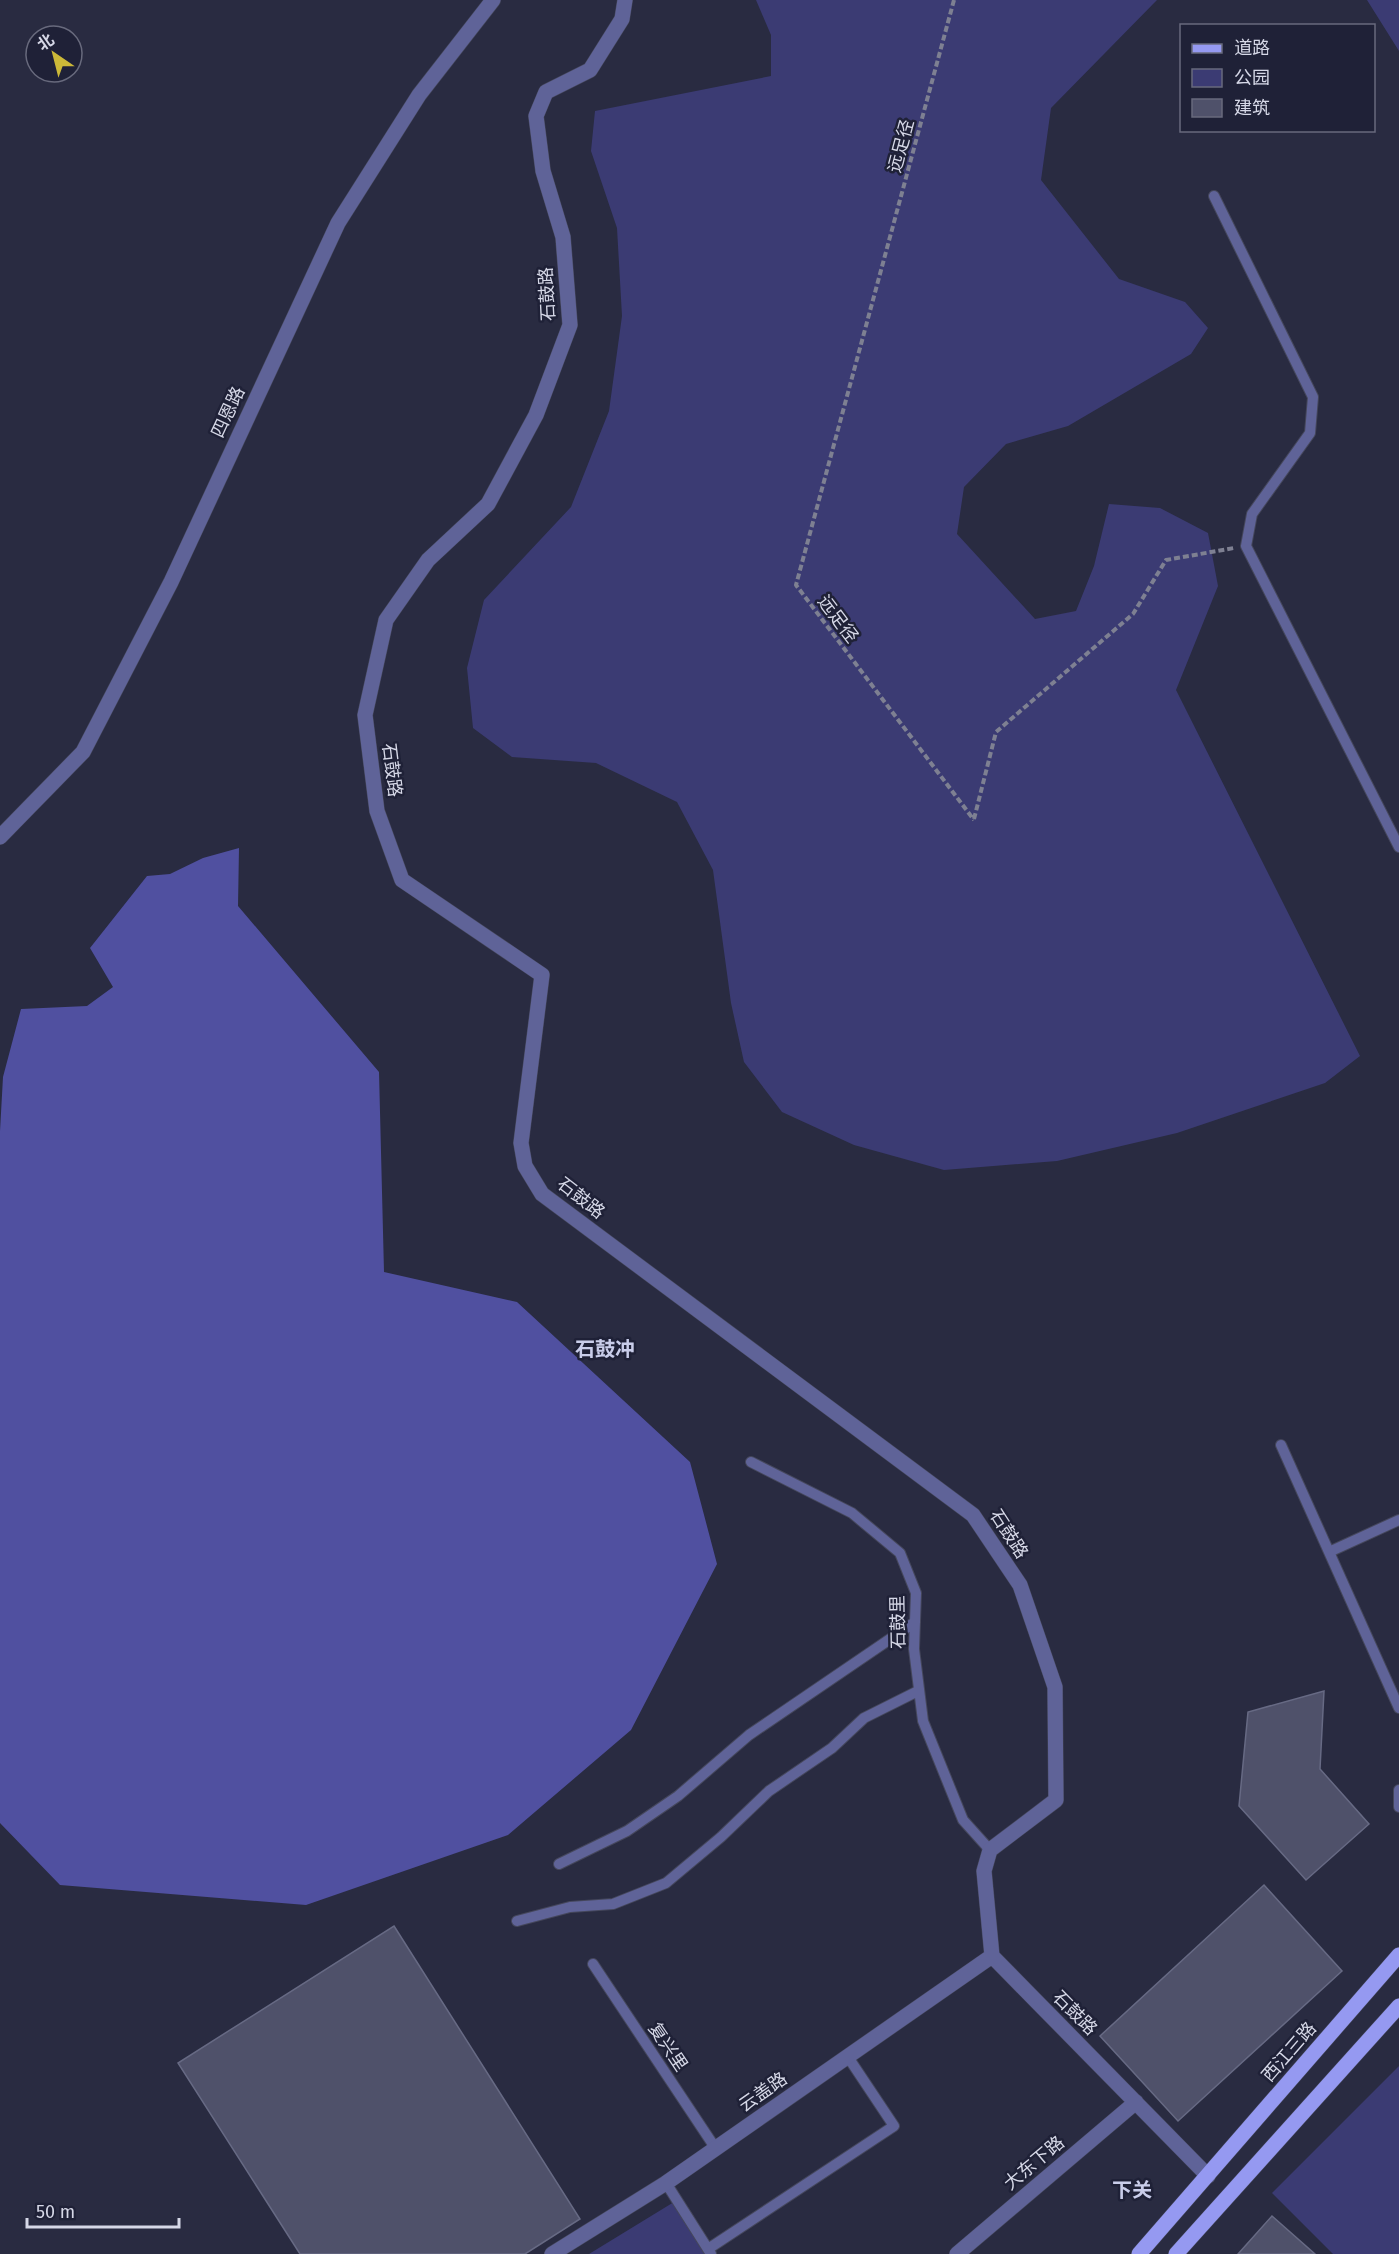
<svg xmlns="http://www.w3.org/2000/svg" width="1399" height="2254" viewBox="0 0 1399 2254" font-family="'Fira Sans','Noto Sans SC',sans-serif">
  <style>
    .green { fill: #3b3b73 }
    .forest { fill: #5050a0 }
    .building { fill: #4f516a; stroke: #676a84; stroke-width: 1.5 }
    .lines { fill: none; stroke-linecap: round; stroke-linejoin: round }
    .service-casing { stroke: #45475c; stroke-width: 12 }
    .minor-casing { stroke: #45475c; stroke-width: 16 }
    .primary-casing { stroke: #45475c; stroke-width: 16 }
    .path { stroke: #7e8092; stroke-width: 4; stroke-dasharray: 6 3; stroke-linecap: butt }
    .service { stroke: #5f6398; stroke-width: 10 }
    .minor { stroke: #5f6398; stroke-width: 15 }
    .primary { stroke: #9599f1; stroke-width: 15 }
    .labels { text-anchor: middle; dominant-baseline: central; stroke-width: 5; stroke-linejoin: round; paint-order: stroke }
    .street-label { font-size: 18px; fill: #d6d8e7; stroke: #1f2137 }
    .neighbourhood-label { font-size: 20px; font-weight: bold; fill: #c9cdea; stroke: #1f2137 }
  </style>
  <rect width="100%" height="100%" fill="#292b41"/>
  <path class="green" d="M 756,0 L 1157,0 L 1051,108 L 1041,180 L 1119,279 L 1185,302 L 1208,328 L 1191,354 L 1068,426 L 1006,444 L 964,487 L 957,534 L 1035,619 L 1076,611 L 1094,566 L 1109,504 L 1160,508 L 1208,533 L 1218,586 L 1176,690 L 1360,1056 L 1325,1083 L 1177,1133 L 1057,1161 L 944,1170 L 854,1145 L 782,1112 L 744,1062 L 731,1003 L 713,870 L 677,802 L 596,763 L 512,757 L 473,728 L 467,668 L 484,600 L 571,507 L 609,411 L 622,316 L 617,228 L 591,151 L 595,111 L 771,76 L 771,35 Z
    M 1367,0 L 1399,0 L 1399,51 Z
    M 1399,2066 L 1399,2254 L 1333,2254 L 1272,2193 Z
    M 674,2202 L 706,2254 L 589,2254 Z"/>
  <path class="forest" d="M 239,848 L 238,906 L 379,1072 L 384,1272 L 517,1302 L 690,1462 L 717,1564 L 631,1730 L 508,1835 L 306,1905 L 60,1885 L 0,1823 L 0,1131 L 3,1077 L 21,1009 L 87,1006 L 113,987 L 90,948 L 147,876 L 170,874 L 203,858 Z"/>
  <path class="building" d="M 1324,1691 L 1320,1769 L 1369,1824 L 1306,1880 L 1239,1806 L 1248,1712 Z
    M 1264,1885 L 1342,1971 L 1178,2121 L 1100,2036 Z
    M 394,1926 L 580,2219 L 525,2254 L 300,2254 L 178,2063 Z
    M 1272,2216 L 1315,2254 L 1238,2254 Z"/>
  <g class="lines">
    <g class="service-casing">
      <path id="service" d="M 1214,196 L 1313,397 L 1310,433 L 1252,514 L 1246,546 L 1399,847
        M 1281,1445 L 1399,1708
        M 751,1462 L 852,1513 L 900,1553 L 916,1593 L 914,1649 L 923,1721 L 963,1820 L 990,1850
        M 1329,1552 L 1399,1520
        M 1399,1790 L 1399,1807
        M 559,1864 L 627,1831 L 678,1796 L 749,1735 L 915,1622
        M 517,1921 L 570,1907 L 613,1904 L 666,1883 L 721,1837 L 769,1791 L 832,1748 L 864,1718 L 918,1691
        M 593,1964 L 716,2149
        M 666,2183 L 711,2254
        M 708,2249 L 894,2126 L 848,2057"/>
    </g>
    <g class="minor-casing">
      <path id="minor" d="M 625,0 L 622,19 L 590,70 L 546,92 L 536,116 L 543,171 L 563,237 L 570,325 L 536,415 L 488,504 L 428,560 L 386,620 L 365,715 L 377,811 L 402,880 L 542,975 L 521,1143 L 525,1166 L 542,1194 L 973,1515 L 1020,1585 L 1055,1687 L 1056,1800 L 990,1850 L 984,1871 L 992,1956 L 1208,2176
        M 0,837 L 83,752 L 171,582 L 338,223 L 419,95 L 493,0
        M 552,2254 L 666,2183 L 992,1956
        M 957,2254 L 1136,2102"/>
    </g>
    <g class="primary-casing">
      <path id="primary" d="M 1139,2254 L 1399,1955
        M 1176,2254 L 1399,2006"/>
    </g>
    <path class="path" d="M 954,0 L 796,585 L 974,820
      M 974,819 L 996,732 L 1133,614 L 1166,560 L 1234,548"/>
    <use href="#service" class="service"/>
    <use href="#minor" class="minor"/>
    <use href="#primary" class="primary"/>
  </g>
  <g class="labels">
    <g class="street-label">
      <text transform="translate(901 146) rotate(-75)">远足径</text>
      <text transform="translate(547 294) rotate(-93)">石鼓路</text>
      <text transform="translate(228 412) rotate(-65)">四恩路</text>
      <text transform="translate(838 619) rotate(53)">远足径</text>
      <text transform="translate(392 770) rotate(83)">石鼓路</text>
      <text transform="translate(581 1198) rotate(38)">石鼓路</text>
      <text transform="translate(1009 1534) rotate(57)">石鼓路</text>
      <text transform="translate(898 1622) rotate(-91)">石鼓里</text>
      <text transform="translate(1075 2013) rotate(45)">石鼓路</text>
      <text transform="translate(668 2047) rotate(56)">复兴里</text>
      <text transform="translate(1289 2052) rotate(-49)">西江三路</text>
      <text transform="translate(763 2092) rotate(-35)">云盖路</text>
      <text transform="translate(1034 2163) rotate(-40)">大东下路</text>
    </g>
    <g class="neighbourhood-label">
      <text x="605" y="1349">石鼓冲</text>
      <text x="1132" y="2190">下关</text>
    </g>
  </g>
  <rect x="1180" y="24" width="195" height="108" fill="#1f2137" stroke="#686a7d" stroke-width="1.5"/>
  <rect x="1192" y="44" width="30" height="9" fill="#9599f1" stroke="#686a7d" stroke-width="1.5"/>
  <text x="1234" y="54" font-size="18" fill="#d6d8e7">道路</text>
  <rect x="1192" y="69" width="30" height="18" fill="#3b3b73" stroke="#686a7d" stroke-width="1.5"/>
  <text x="1234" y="84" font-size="18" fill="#d6d8e7">公园</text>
  <rect x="1192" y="99" width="30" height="18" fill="#4f516a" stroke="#686a7d" stroke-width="1.5"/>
  <text x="1234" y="114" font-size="18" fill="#d6d8e7">建筑</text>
  <g transform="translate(54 54) rotate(325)"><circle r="28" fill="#1f2137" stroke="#686a7d" stroke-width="1.5"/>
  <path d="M0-4.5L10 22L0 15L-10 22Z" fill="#ccb938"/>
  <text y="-9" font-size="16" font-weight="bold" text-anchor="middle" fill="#d6d8e7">北</text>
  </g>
  <path d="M27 2218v9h152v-9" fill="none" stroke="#d6d8e7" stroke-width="3"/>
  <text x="36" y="2218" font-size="18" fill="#d6d8e7" stroke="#1f2137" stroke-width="4.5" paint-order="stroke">50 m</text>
</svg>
